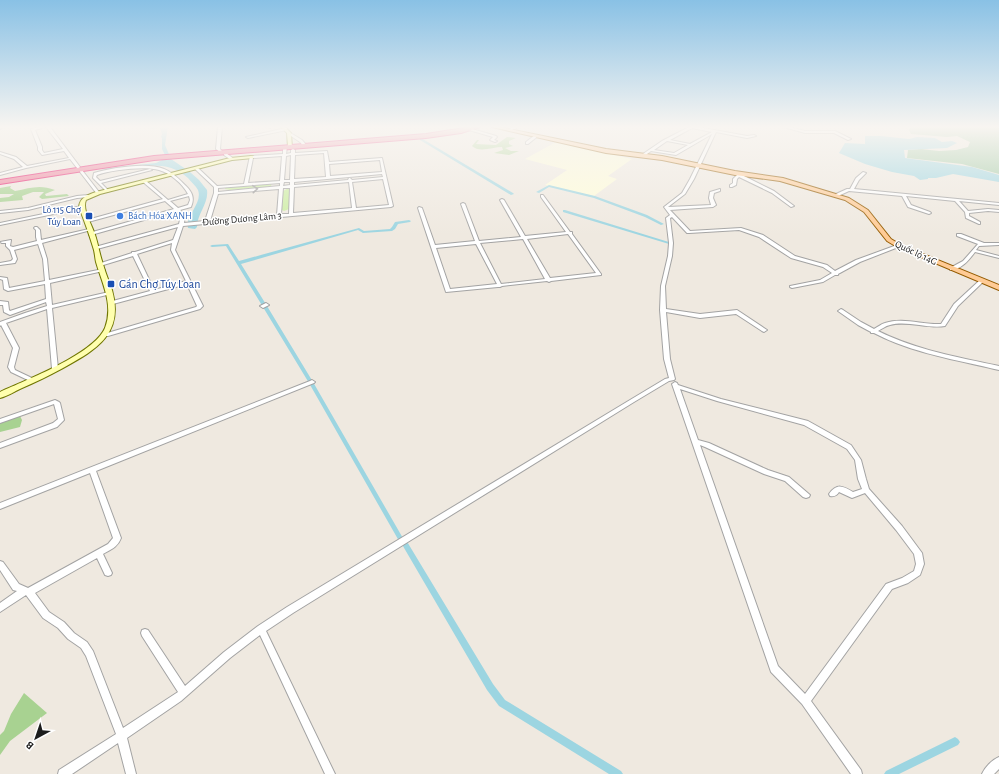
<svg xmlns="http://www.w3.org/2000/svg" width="999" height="774" viewBox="0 0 999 774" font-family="'Alegreya Sans',sans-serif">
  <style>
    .education { fill: #fffdd9 }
    .grass { fill: #cbeea1 }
    .forest { fill: #a8d291 }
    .cemetery { fill: #9fc9a3 }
    .water { fill: #9cd5e1 }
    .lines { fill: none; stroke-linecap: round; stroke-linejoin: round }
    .canal { fill: #9cd5e1; fill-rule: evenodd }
    .street-casing { stroke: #a3a3a3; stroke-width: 2 }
    .secondary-casing { stroke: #707600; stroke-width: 2 }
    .primary-casing { stroke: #945b00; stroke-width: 2 }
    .highway-casing { stroke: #e61468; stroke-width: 2 }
    .street { fill: #fff; fill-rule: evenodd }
    .secondary { fill: #ffffae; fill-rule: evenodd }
    .primary { fill: #ffcb95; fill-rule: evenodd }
    .highway { fill: #ee809b; fill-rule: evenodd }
    .oneway { stroke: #999 }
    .transit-dot { fill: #1a4fb4; stroke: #fff; stroke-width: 1.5 }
    .shop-dot { fill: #3f7fe0; stroke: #fff; stroke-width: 1.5 }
    .labels { text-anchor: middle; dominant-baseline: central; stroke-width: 3; stroke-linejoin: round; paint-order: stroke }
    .far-transit-label { font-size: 10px; fill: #164399; stroke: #fff; text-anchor: end }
    .far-shop-label { font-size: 10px; fill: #366cbe; stroke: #fff; text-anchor: start }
    .far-street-label { font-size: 10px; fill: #1c1c1c; stroke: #fff }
    .transit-label { font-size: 12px; fill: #164399; stroke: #fff; text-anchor: start }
  </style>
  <rect width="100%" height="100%" fill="#efe9e0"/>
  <path class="education" d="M 556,142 L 596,151 L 632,159 L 608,176 L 617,179 L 594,196 L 545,185 L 567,170 L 525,159 Z"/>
  <path class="grass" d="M 272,183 L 271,186 L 266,187 L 230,190 L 225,189 L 225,187 Z
    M 287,189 L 290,189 L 289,209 L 284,211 L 282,210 L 283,191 Z"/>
  <path class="forest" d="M 507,137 L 516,138 L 509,141 L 509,144 L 513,146 L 505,148 L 511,151 L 519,151 L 509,155 L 494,153 L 503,150 L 502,147 C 493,147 479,153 472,146 L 477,140 L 479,140 L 476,144 L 496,145 Z
    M 11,186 L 10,188 L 15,191 C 30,188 40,184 55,190 L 45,194 L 46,196 L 67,194 L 69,196 L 42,199 L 39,197 L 44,192 L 33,192 L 22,196 L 23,200 L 0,202 L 0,198 L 9,197 L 14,194 L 0,194 L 0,188 Z
    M 14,414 L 19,414 L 22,420 L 20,427 L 0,432 L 0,419 Z
    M 24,693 L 47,713 L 10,741 L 0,755 L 0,735 L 4,731 L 11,714 Z"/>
  <path class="cemetery" d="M 911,127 L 999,127 L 999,174 L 962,164 L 907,158 L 908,150 L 921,149 L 939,151 L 956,150 L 968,147 L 970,142 L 957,136 L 947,137 L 911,134 L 909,130 Z"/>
  <path class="water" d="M 150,127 L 168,127 L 165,145 L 171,159 L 190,172 L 199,180 L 207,190 C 209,203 197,214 197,227 L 195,229 L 188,228 C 185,216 203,203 198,190 C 196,186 191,182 188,178 C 169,160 145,166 121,168 C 115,169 108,170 102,169 L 156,163 L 164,159 L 166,157 L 162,149 L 162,138 L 161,137 L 162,134 L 160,128 L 151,129 Z
    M 865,136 L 881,136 L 909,139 L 917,137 L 935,138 L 942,142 L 952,141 L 957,143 L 947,148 L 904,150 L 905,158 L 972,167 L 999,175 L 999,182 L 953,174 L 936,178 L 928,178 L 928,179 L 920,180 L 914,176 L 892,172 L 865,164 L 839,153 L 845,143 L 865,144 Z"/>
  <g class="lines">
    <path class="canal" d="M 421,138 L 513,193 L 514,194 L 511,195 L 420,140 L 420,138 Z
      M 549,185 L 595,196 L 647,215 L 664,224 L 661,225 L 645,217 L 594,198 L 549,187 L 539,193 L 536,192 Z
      M 563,210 L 565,210 L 672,243 L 670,244 L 669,244 L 563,212 Z
      M 409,220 L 411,221 L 410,222 L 398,224 L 395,229 L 392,231 L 363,233 L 358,230 L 241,264 L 267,306 L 313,382 L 404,540 L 406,540 L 493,684 L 505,700 L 621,771 L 623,774 L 609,774 L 499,706 L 487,690 L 400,541 L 399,541 L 309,383 L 226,246 L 212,247 L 210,246 L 212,245 L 228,244 L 239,261 L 359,228 L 364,231 L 390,229 L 392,227 L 395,222 Z
      M 955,737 L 958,739 L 960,742 L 958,745 L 899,774 L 884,774 L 886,771 Z"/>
    <g class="street-casing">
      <path id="street" d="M 0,127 L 4,127 L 0,129 Z
        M 39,127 L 45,127 L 35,130 L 42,147 L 42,150 L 44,153 L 63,149 L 46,127 L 50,127 L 80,167 L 79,168 L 77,168 L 70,159 L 26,168 L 0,175 L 0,173 L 23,167 L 14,159 L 0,154 L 0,152 L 16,157 L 27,166 L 69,158 L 64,151 L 42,155 L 38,150 L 38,147 L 31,129 Z
        M 218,127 L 222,127 L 220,149 L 222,151 L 220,152 L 216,149 Z
        M 266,127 L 272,127 L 270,128 Z
        M 513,127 L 518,127 L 510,131 L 507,130 Z
        M 689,127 L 698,127 L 747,136 L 754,135 L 756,136 L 747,138 L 716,132 L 694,179 L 685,194 L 668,207 L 711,205 L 709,198 L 710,192 L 720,189 L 720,191 L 714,193 L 713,198 L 716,205 L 713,207 L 670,210 L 690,231 L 741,228 L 763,235 L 795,256 L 827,265 L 835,271 L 856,260 L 897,245 L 901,245 L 901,246 L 860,262 L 838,274 L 838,275 L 835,275 L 823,282 L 792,288 L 790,287 L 790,286 L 820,280 L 832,273 L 823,267 L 791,258 L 759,237 L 739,230 L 689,233 L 687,233 L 672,217 L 670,218 L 673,243 L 672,256 L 665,286 L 666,309 L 700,314 L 737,310 L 767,330 L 764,332 L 762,331 L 736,314 L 700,318 L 666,312 L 670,359 L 675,379 L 674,380 L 669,381 L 634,402 L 293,613 L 266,631 L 335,774 L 325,774 L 260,635 L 230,658 L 181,701 L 127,738 L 136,774 L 126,774 L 118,743 L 72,774 L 58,774 L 59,770 L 116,734 L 86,656 L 81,648 L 68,639 L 58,628 L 43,618 L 26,595 L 0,612 L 0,603 L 17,591 L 13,590 L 0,570 L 0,561 L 3,562 L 19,584 L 28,588 L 108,544 L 113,538 L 90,473 L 0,509 L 0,503 L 310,381 L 312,380 L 315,382 L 314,383 L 96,471 L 121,538 C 118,547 110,550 103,554 L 112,573 L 111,575 L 108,576 L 105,575 L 97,558 L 35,593 L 49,612 L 64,622 L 74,633 L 87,642 L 93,651 L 123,728 L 178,692 L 142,636 L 141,633 L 142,630 L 145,629 L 148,630 L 185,686 L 224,652 L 258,626 L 287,607 L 630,400 L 665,379 L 669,378 L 664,359 L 660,310 L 661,286 L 668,256 L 669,243 L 666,218 L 670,215 L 664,207 L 682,193 L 690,179 L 712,134 L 676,155 L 651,151 L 643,157 L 640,156 L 662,141 ZM 692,128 L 712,132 L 690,144 L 670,140 ZM 667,141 L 688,145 L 674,153 L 654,150 Z
        M 784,127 L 789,127 L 805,131 L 835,131 L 851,139 L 848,140 L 834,133 L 805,133 Z
        M 286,128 L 287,128 L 287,130 L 248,138 L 246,137 Z
        M 469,128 L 496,136 L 497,137 L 494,140 L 497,141 L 495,142 L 490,140 L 493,137 L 469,130 Z
        M 289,132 L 302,140 L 307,146 L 306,147 L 304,147 L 300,142 L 288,134 L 287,133 Z
        M 535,135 L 538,136 L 528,144 L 526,144 L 526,142 Z
        M 285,146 L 287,147 L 286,154 L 291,153 L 291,150 L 293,149 L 295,150 L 295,153 L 327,151 L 329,162 L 382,158 L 393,206 L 391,207 L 183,226 L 175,250 L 203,306 L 200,309 L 108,336 L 104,336 L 103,335 L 104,334 L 196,307 L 197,306 L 187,284 L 113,304 L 109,304 L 109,302 L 150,291 L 133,256 L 100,266 L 98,266 L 98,264 L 132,253 L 132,252 L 135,252 L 173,240 L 178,227 L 97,249 L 95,248 L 95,247 L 179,224 L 181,215 L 176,211 L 91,235 L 89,235 L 89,233 L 174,209 L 165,201 L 88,222 L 86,221 L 87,220 L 163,199 L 143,182 L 143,180 L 145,180 L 168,200 L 188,194 C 183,184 170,173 159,170 C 144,166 112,170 97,175 L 96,177 L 100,181 L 150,169 L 152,170 L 101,183 L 109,191 L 107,192 L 93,178 L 94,173 C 111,168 147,162 164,169 C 172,172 179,179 186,186 C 192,192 195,198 191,207 L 180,210 L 185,215 L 184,223 L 205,221 L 214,193 L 214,187 L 195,169 L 195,167 L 197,167 L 217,186 L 244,184 L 250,156 L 283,154 L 283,147 ZM 324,153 L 326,177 L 294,179 L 295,155 ZM 291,155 L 290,180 L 284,180 L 286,156 ZM 282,156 L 280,181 L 248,183 L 253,158 ZM 380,160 L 382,172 L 330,176 L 329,164 ZM 382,174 L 383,177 L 352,180 L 350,178 L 349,178 L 348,180 L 294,185 L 294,182 ZM 383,179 L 389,205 L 356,208 L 352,182 ZM 284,182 L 290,182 L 290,185 L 283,186 ZM 349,182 L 352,208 L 293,213 L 294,187 ZM 280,183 L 280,186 L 218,192 L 218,188 ZM 283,188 L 290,188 L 289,214 L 281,214 ZM 279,189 L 277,215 L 210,221 L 218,194 ZM 189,196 L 190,200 L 188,205 L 178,208 L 170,201 ZM 172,243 L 171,250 L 186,281 L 154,290 L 137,254 Z
        M 224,153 L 226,153 L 234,159 L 231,160 L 224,155 Z
        M 80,170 L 82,170 L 99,192 L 99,194 L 97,194 L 80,172 Z
        M 734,172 L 736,172 L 774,191 L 794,206 L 791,207 L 772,193 L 739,177 L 737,179 L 736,185 L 732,187 L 730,187 L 730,185 L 733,183 L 733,179 L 737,175 L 734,174 Z
        M 863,172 L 866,173 L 859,180 L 854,189 L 999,203 L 999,205 L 959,201 L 968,211 L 988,209 L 999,210 L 999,212 L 988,211 L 969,213 L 969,216 L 980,222 L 980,224 L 979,224 L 966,218 L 965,212 L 955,201 L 906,196 L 911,205 L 930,212 L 931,213 L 929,214 L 908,207 L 902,196 L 849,191 L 838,196 L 836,196 L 836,194 L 847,189 L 850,189 L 856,178 Z
        M 88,195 L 89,195 L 89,197 L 77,198 L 28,210 L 0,213 L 0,211 L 28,208 L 77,196 Z
        M 541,195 L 543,195 L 570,232 L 572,232 L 572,234 L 601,274 L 601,275 L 551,281 L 549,282 L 547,281 L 502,286 L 500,287 L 498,287 L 446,292 L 418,208 L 419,207 L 422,208 L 435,245 L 475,241 L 461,204 L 463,203 L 465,204 L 479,241 L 521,237 L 500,200 L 502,199 L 504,200 L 525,236 L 566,232 L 541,197 ZM 568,234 L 596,273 L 550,278 L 527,239 ZM 523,239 L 545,279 L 501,284 L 480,243 ZM 476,244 L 497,284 L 450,289 L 436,248 Z
        M 82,206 L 84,207 L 83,208 L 0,225 L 0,223 Z
        M 35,227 L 37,227 L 40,230 L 41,240 L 89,229 L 91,230 L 42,243 L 47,259 L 49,280 L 103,269 L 105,270 L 103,271 L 50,283 L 52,305 L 109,292 L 111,293 L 111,294 L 52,308 L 58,369 L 57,370 L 55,371 L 52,369 L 47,309 L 6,323 L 19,348 L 14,367 L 15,370 L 34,379 L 35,380 L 34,381 L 32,382 L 11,372 L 8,367 L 13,348 L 1,325 L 0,326 L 0,322 L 25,313 L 47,306 L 46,302 L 10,315 L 4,312 L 3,305 L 0,305 L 0,301 L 8,302 L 9,310 L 10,311 L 46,299 L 45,284 L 8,291 L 4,289 L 3,280 L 0,279 L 0,277 L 7,278 L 9,288 L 45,281 L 43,259 L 38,244 L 14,250 L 17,259 L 15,263 L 0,265 L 0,263 L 11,261 L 13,259 L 10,250 L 6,246 L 6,243 L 2,243 L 0,242 L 11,240 L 10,246 L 13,247 L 37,241 L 36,237 L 36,230 L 34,228 Z
        M 957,234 L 961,234 L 984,243 L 999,243 L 999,245 L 979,246 L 976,250 L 999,256 L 999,258 L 975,252 C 969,260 961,270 950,270 L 950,268 L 963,261 L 978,244 L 957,236 Z
        M 980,280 L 984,280 L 984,281 L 958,306 L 945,326 C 927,329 907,320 890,325 C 885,326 882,329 878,331 C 916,350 958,357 999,366 L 999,370 C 957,360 912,353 874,333 L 871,333 L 871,332 L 858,325 L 838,311 L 841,309 L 843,310 L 861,322 L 874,329 C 878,327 881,324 885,323 C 903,317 923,325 941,324 L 954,304 Z
        M 266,303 L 269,305 L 263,308 L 260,306 Z
        M 675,382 L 677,383 L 678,385 L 721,399 L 808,421 L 851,445 L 861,460 L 866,479 L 869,489 L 902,526 L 922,553 L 924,564 L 920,575 L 908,583 L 892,589 L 811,701 L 861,770 L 862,774 L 851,774 L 802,704 L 771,672 L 672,384 ZM 680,389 L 717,401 L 804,425 L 847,449 L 855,460 L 858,479 L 862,489 L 853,492 C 843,486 837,483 829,494 L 830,496 C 835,497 837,495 839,492 L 852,498 L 865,493 L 896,530 L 914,554 L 916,564 L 914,571 L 902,578 L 886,584 L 805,694 L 778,666 L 700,445 L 705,447 L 764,474 L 785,481 L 803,497 L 806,498 L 809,497 L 810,495 L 789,477 L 768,470 L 709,443 L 698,440 Z
        M 55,400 L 59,402 L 60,403 L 64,420 L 57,427 L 0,448 L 0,443 L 53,423 L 58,419 L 54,404 L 0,423 L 0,419 Z
        M 999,757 L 999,769 L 994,774 L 982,774 C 985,767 992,760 999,757 Z"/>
    </g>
    <g class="secondary-casing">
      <path id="secondary" d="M 281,127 L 285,127 L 291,133 L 292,148 L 288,147 L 287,133 Z
        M 251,156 L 253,156 L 253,158 L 232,160 L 100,194 L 86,200 C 82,209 91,223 94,232 C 98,242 99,253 103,264 C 105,272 109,281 112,290 C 124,333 98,349 63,368 C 50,375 36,382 22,388 C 15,391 8,396 0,398 L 0,392 C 26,380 94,354 105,328 C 114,305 102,283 96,262 C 95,258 95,252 93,247 C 89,234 84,220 79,207 C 80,197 88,195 96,192 L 230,158 Z"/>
    </g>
    <g class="primary-casing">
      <path id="primary" d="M 492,127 L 500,127 L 606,149 L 662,156 L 735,171 L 783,178 L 849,198 L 868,210 L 891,239 L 901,245 L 999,285 L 999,290 L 897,247 L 887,241 L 864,212 L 845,200 L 780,181 L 735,175 L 662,160 L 606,153 Z"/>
    </g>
    <g class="highway-casing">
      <path id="highway" d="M 470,127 L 480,127 L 461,133 L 426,138 L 154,160 L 0,184 L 0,180 L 154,156 L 426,134 Z"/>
    </g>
    <use href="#street" class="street"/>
    <use href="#secondary" class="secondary"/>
    <use href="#primary" class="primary"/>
    <use href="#highway" class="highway"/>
  </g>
  <defs><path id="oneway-chevron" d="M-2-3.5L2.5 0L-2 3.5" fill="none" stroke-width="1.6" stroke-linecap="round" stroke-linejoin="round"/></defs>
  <use class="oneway" href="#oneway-chevron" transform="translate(255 189) rotate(-5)"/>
  <linearGradient id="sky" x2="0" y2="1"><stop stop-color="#89c1e5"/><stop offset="0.54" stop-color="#f8f5f1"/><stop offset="1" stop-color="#f8f5f1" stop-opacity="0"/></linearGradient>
  <rect width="999" height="235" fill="url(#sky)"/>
  <g class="transit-dot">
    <rect x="85" y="212" width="8" height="8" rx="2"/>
    <rect x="107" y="280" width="8" height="8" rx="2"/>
  </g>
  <circle class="shop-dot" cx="120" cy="216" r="4"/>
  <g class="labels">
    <g class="far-transit-label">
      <text x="81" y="210">Lô 115 Chợ<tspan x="81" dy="12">Túy Loan</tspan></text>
    </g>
    <g class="far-shop-label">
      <text x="128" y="216">Bách Hóa XANH</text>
    </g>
    <g class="far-street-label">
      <text transform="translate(242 219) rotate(-5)">Đường Dương Lâm 3</text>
      <text transform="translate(916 253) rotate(25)">Quốc lộ 14G</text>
    </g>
    <g class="transit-label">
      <text x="119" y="284">Gần Chợ Túy Loan</text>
    </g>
  </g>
  <g transform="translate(36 738) rotate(220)" stroke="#ffffff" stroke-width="3" paint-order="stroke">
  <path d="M0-3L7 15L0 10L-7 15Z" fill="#1c1c1c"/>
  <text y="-6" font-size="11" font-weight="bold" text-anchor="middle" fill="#1c1c1c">B</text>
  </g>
</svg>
